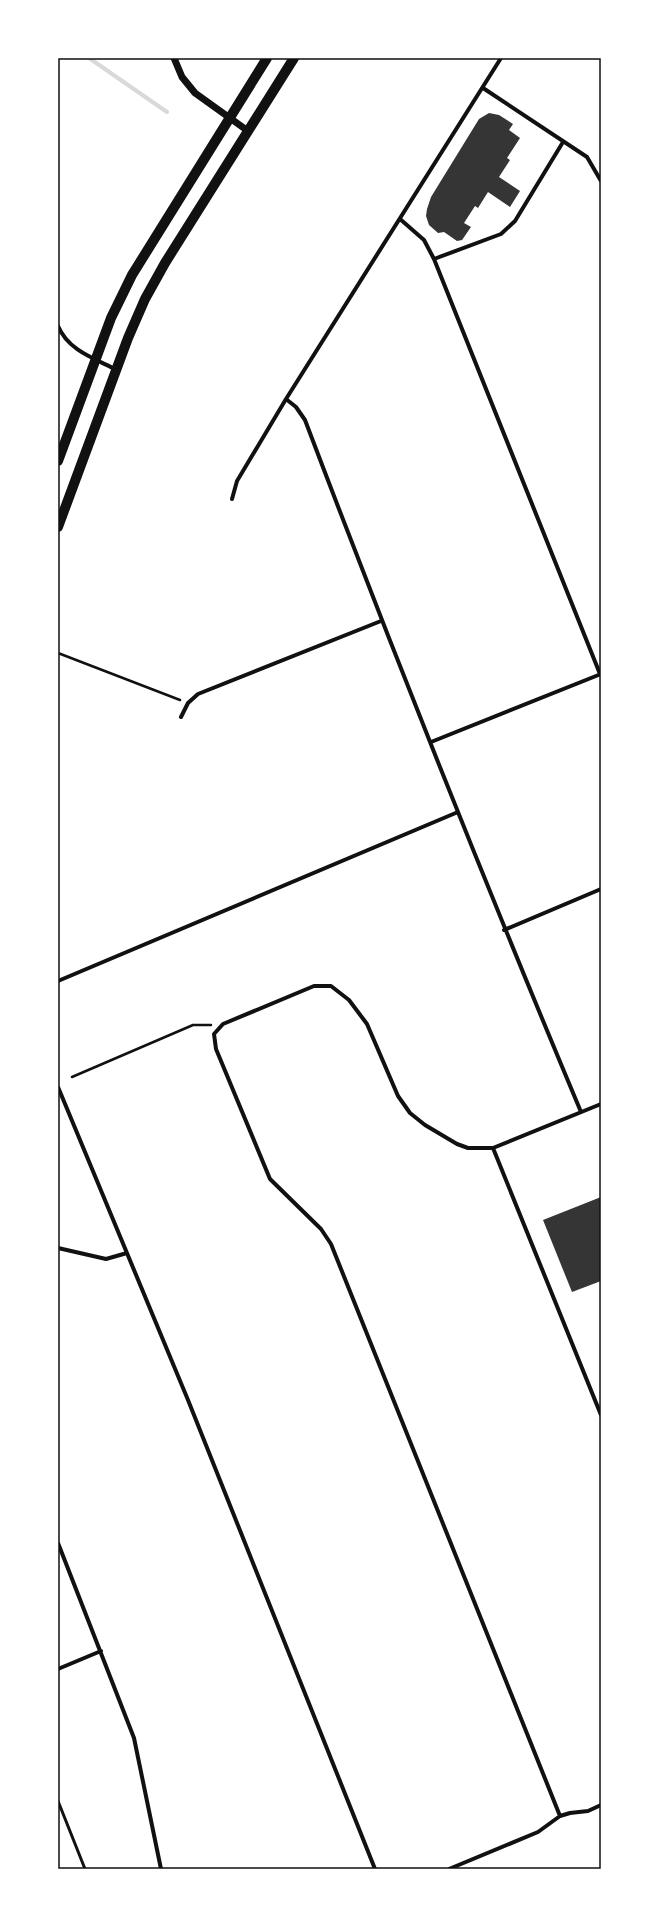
<svg xmlns="http://www.w3.org/2000/svg" width="659" height="1927" viewBox="0 0 659 1927" font-family="'Golos Text',sans-serif">
  <style>
    .lines { fill: none; stroke-linecap: round; stroke-linejoin: round }
    .stream { stroke: #d9d9d9; stroke-width: 4 }
    .building { fill: #353535 }
    .path { stroke: #111; stroke-width: 2.5 }
    .service { stroke: #111; stroke-width: 3 }
    .minor { stroke: #111; stroke-width: 4 }
    .tertiary { stroke: #111; stroke-width: 7 }
    .primary { stroke: #111; stroke-width: 10 }
    .neatline { fill: none; stroke: #111; stroke-width: 1.5 }
  </style>
  <rect width="100%" height="100%" fill="#fff"/>
  <g class="lines">
    <path class="stream" d="M 89,58 L 167,112"/>
  </g>
  <path class="building" d="M 489,113 L 499,115 L 513,124 L 509,130 L 520,138 L 507,158 L 510,160 L 499,177 L 520,191 L 510,207 L 488,192 L 478,208 L 475,206 L 464,223 L 471,227 L 462,240 L 457,241 L 444,232 L 438,233 L 429,225 L 426,216 L 427,209 L 431,197 L 479,119 Z
    M 601,1197 L 601,1281 L 572,1292 L 543,1220 Z"/>
  <g class="lines">
    <path class="path" d="M 58,653 L 180,700
      M 72,1077 L 193,1025 L 211,1025"/>
    <path class="service" d="M 58,1801 L 85,1869"/>
    <path class="minor" d="M 483,88 L 587,157 L 601,181
      M 400,219 L 424,240 L 434,259 L 600,674
      M 434,259 L 501,234 L 515,221 L 563,142
      M 58,326 C 68,350 93,358 115,369
      M 286,399 L 296,407 L 305,420 C 393,652 485,883 581,1112
      M 232,499 L 237,481 L 286,399 L 501,58
      M 181,717 L 188,703 L 198,694 L 381,621
      M 431,742 L 601,674
      M 504,930 L 601,889
      M 58,981 L 458,812
      M 58,1087 L 188,1400 L 375,1869
      M 493,1148 L 601,1415
      M 58,1248 L 106,1259 L 127,1253
      M 58,1543 L 134,1738 L 161,1869
      M 58,1669 L 101,1651
      M 560,1816 L 331,1244 L 321,1229 L 270,1179 L 216,1049 L 214,1034 L 223,1024 L 314,986 L 331,986 L 349,1000 L 367,1024 L 398,1096 L 410,1113 L 425,1125 L 457,1144 L 468,1148 L 493,1148 L 601,1104
      M 449,1869 L 538,1832 L 560,1816 L 570,1813 L 588,1811 L 601,1805"/>
    <path class="tertiary" d="M 174,58 L 182,77 L 195,93 L 248,131"/>
    <path class="primary" d="M 58,461 L 111,318 L 132,275 L 267,58
      M 58,527 L 128,338 L 145,299 L 165,263 L 294,58"/>
  </g>
  <rect width="659" height="1927" fill="none" stroke="#ffffff" stroke-width="118"/>
  <rect x="59" y="59" width="541" height="1809" class="neatline"/>
</svg>
